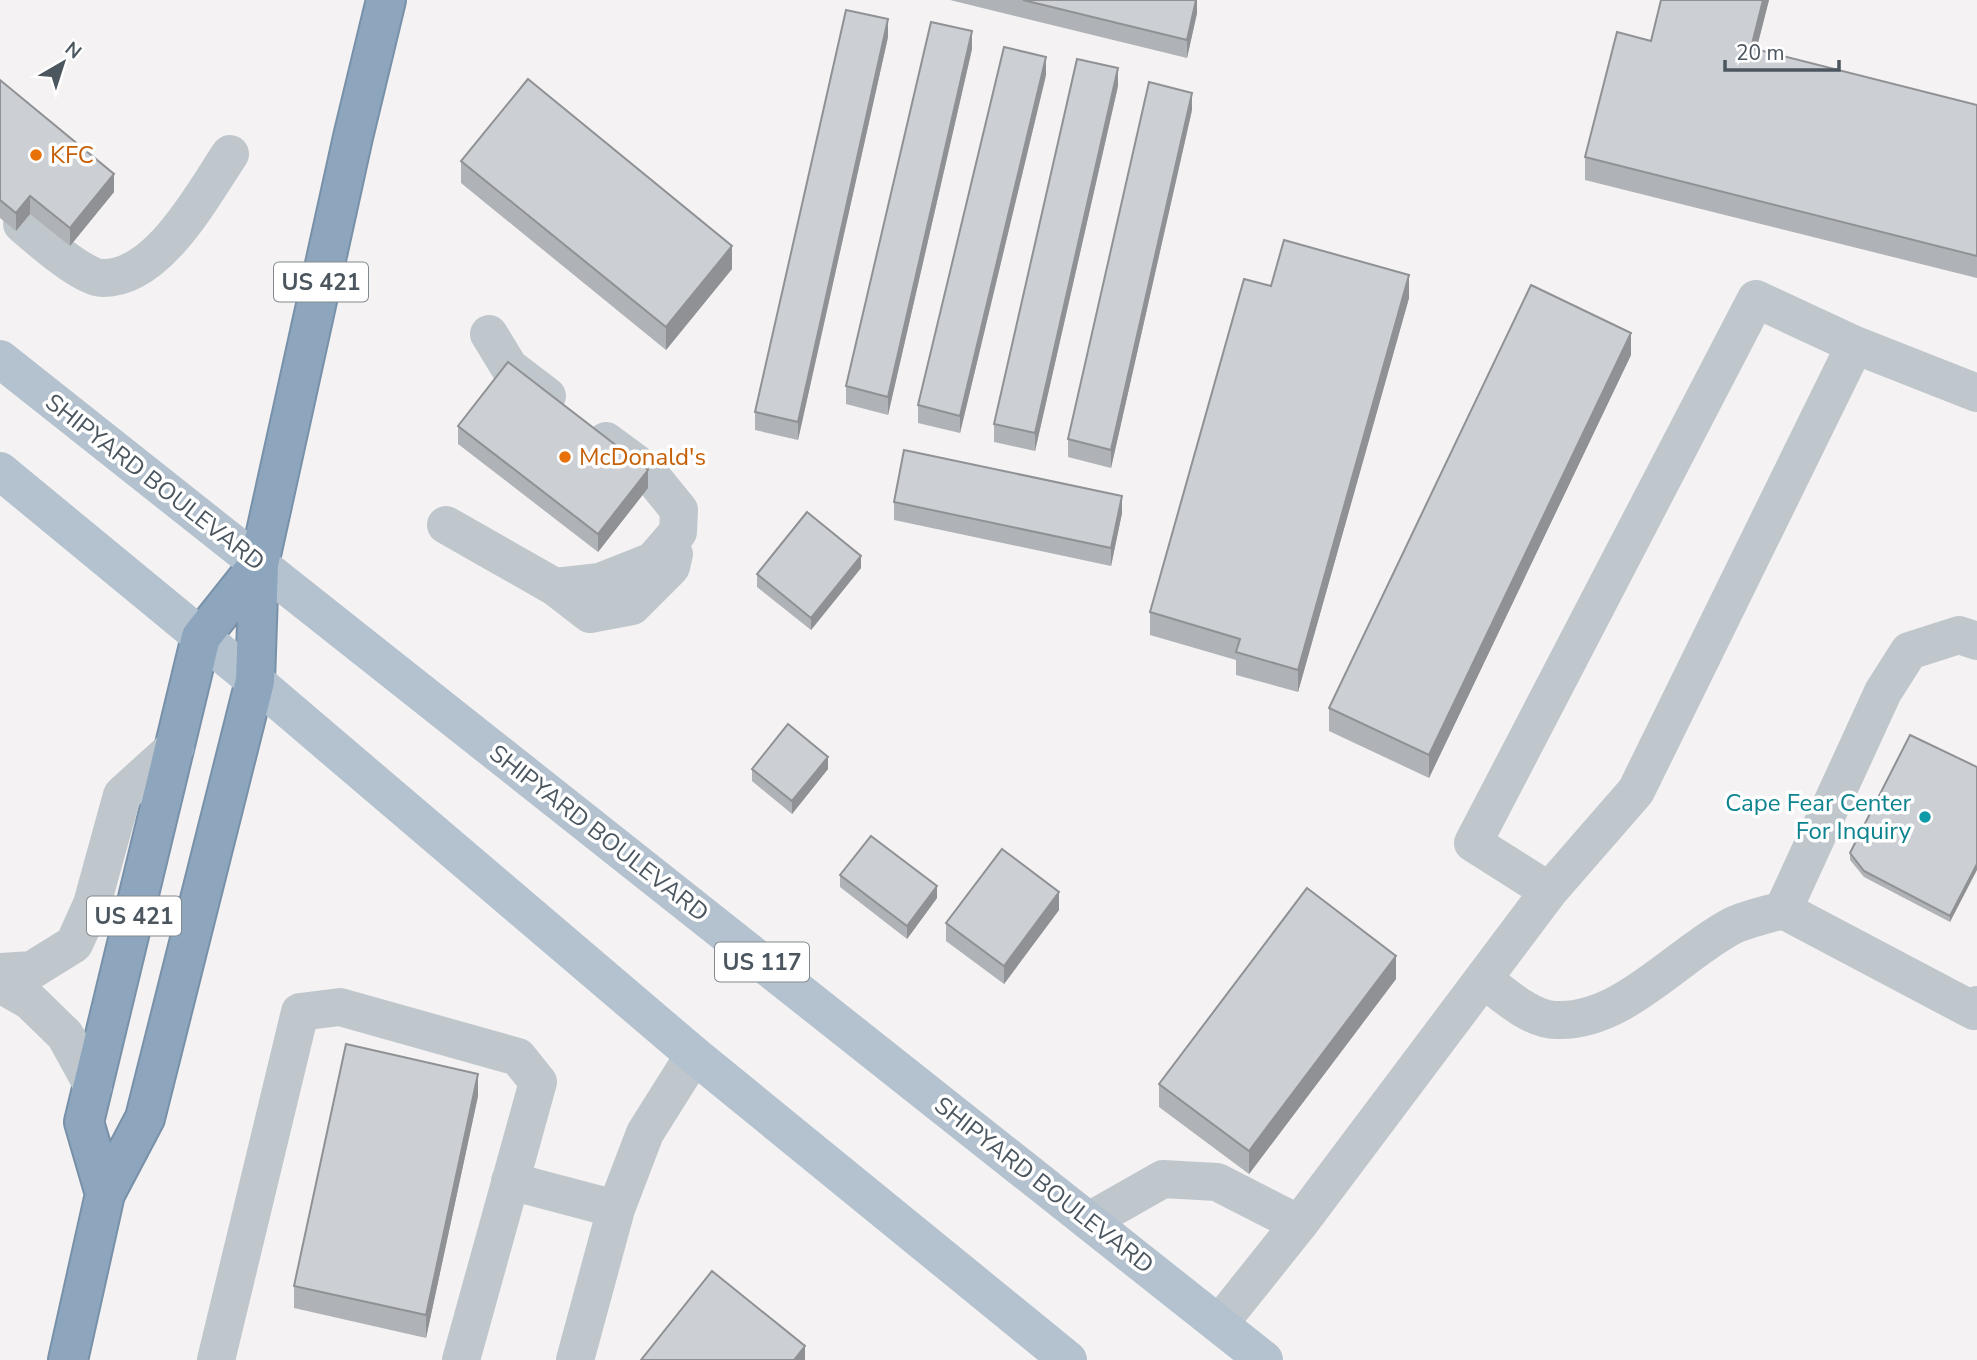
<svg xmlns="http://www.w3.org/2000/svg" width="1977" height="1360" viewBox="0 0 1977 1360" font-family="'Nunito Sans',sans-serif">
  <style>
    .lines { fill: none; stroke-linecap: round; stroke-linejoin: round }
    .highway-casing { stroke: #7891a9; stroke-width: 42 }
    .minor { stroke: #bfc7cd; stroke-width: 38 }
    .major { stroke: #b4c2cf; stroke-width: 38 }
    .highway { stroke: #8da6bd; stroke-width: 38 }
    .wall { fill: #afb2b6 }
    .shaded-wall { fill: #8f9194 }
    .building { fill: #cccfd4; stroke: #8f9194; stroke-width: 2 }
    .food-dot { fill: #e8710a; stroke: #fff; stroke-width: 2.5 }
    .culture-dot { fill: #0f9aa8; stroke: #fff; stroke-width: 2.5 }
    .labels { text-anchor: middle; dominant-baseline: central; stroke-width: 7; stroke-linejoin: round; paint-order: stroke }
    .shield { fill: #fff; stroke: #81898f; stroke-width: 2 }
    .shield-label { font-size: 23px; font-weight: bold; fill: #4b565f }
    .food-label { font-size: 24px; fill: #c56008; stroke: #fff; text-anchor: start }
    .street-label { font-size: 24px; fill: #4b565f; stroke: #fff }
    .culture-label { font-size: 24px; fill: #0d838f; stroke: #fff; text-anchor: end }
  </style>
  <rect width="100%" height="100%" fill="#f4f2f2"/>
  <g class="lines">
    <g class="highway-casing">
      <path id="highway" d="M 105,1194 L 84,1122 L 201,637 L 259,564
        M 68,1360 L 105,1194 L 145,1118 L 255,681 L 259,564 L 353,137 L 386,0"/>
    </g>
    <path class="minor" d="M 22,224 C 37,237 83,278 102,278 C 158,280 203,194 230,154
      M 489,334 L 509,367 L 547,396
      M 446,525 L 555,587 L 600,582 L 653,561 L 678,532 L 679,510 L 648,472 L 606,441
      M 555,587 L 590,614 L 632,606 L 671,567 L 674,554
      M 1977,641 L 1959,635 L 1909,651 L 1883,692 L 1783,910 L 1974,1011 L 1977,1005
      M 1549,891 L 1473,843 L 1756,299 L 1855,345
      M 0,972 L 32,970 L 74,944 L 92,904 L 122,795 L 175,747
      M 1483,979 C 1503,994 1531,1020 1556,1020 C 1622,1023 1677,955 1732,926 C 1747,919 1766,915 1783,910
      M 0,984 L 30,1001 L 65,1035 L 93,1086
      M 510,1181 L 616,1209
      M 1089,1221 L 1163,1179 L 1217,1182 L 1299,1224
      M 1219,1324 L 1299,1224 L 1549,891 L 1636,791 L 1855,345 L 1977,393
      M 216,1360 L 300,1012 L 340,1007 L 518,1057 L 538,1082 L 461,1360
      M 575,1360 L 616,1209 L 645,1133 L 694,1055"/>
    <path class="major" d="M 0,359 L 1264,1360
      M 0,471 L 255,681 L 694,1055 L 1068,1360"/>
    <use href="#highway" class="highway"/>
  </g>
  <path class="wall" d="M 950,0 L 1197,0 L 1197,13 L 1187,58 Z
    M 1769,0 L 1756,49 L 1977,105 L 1977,278 L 1585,180 L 1585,157 L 1651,41 Z
    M 888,37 L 798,440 L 755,430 L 755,412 Z
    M 972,49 L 888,415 L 846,404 L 846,386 Z
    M 1046,75 L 960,433 L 918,423 L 918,405 Z
    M 0,80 L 114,192 L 70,246 L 30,214 L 16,231 L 0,218 Z
    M 1118,86 L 1035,451 L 994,442 L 994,424 Z
    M 1192,110 L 1111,468 L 1068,457 L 1068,439 Z
    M 461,161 L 732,269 L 666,350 L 461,183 Z
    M 1271,286 L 1409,298 L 1298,692 L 1236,675 L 1236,660 L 1150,635 L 1150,612 Z
    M 1631,355 L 1429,778 L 1329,731 L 1329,708 Z
    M 458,426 L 648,488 L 598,552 L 458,444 Z
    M 894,502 L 1122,513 L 1111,566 L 894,520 Z
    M 861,568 L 811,630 L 757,587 L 757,574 Z
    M 1977,767 L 1950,922 L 1864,877 L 1850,860 L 1850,853 Z
    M 752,769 L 828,769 L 792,814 L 752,781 Z
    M 840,875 L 937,898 L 907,939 L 840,887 Z
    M 1059,910 L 1004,984 L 946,941 L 946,923 Z
    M 1396,979 L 1249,1174 L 1159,1107 L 1159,1084 Z
    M 478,1096 L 426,1338 L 294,1308 L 294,1286 Z"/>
  <path class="shaded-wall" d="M 1196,0 L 1197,0 L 1197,13 L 1187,58 L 1187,40 Z
    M 1763,0 L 1769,0 L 1751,71 L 1751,48 Z
    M 888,19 L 888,37 L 798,440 L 798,422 Z
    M 972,31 L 972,49 L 888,415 L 888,397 Z
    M 1046,57 L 1046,75 L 960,433 L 960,416 Z
    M 1118,68 L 1118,86 L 1035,451 L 1035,433 Z
    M 1192,93 L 1192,110 L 1111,468 L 1111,450 Z
    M 114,174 L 114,192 L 70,246 L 70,228 Z
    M 30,196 L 30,214 L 16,231 L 16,213 Z
    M 732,246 L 732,269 L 666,350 L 666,327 Z
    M 1409,275 L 1409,298 L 1298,692 L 1298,670 Z
    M 1631,333 L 1631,355 L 1429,778 L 1429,755 Z
    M 648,470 L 648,488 L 598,552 L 598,534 Z
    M 1122,496 L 1122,513 L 1111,566 L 1111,548 Z
    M 861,556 L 861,568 L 811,630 L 811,618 Z
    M 828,757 L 828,769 L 792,814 L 792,801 Z
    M 1977,864 L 1977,870 L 1950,922 L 1950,916 Z
    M 937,886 L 937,898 L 907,939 L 907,926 Z
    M 1059,892 L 1059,910 L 1004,984 L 1004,966 Z
    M 1396,956 L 1396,979 L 1249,1174 L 1249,1151 Z
    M 478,1074 L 478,1096 L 426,1338 L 426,1315 Z
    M 805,1346 L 805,1360 L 794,1360 Z"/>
  <path class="building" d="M 1023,0 L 1196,0 L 1187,40 Z
    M 1661,0 L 1763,0 L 1751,48 L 1977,105 L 1977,256 L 1585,157 L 1617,32 L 1651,41 Z
    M 846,10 L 888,19 L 798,422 L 755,412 Z
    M 931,22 L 972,31 L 888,397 L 846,386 Z
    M 1004,47 L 1046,57 L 960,416 L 918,405 Z
    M 1077,59 L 1118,68 L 1035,433 L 994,424 Z
    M 528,79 L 732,246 L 666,327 L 461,161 Z
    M 0,80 L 114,174 L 70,228 L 30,196 L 16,213 L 0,200 Z
    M 1149,82 L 1192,93 L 1111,450 L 1068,439 Z
    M 1284,240 L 1409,275 L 1298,670 L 1236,652 L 1240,639 L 1150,612 L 1244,279 L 1271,286 Z
    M 1531,285 L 1631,333 L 1429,755 L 1329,708 Z
    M 508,362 L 648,470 L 598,534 L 458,426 Z
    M 904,450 L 1122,496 L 1111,548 L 894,502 Z
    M 807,512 L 861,556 L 811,618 L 757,574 Z
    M 788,724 L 828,757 L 792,801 L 752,769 Z
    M 1910,735 L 1977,767 L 1977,864 L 1950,916 L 1864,871 L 1850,853 Z
    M 871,836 L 937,886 L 907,926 L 840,875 Z
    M 1002,849 L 1059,892 L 1004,966 L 946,923 Z
    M 1307,888 L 1396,956 L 1249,1151 L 1159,1084 Z
    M 346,1044 L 478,1074 L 426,1315 L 294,1286 Z
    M 712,1271 L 805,1346 L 794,1360 L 641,1360 Z"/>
  <g class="food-dot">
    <circle cx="36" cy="155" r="7"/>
    <circle cx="565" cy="457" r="7"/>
  </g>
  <circle class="culture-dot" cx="1925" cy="817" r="7"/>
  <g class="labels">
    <g class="shield">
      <rect x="274" y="262.5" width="94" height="39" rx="5"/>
      <rect x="87" y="896.5" width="94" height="39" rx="5"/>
      <rect x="715" y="942.5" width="94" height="39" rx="5"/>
    </g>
    <g class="shield-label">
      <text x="321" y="282">US 421</text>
      <text x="134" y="916">US 421</text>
      <text x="762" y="962">US 117</text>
    </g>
    <g class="food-label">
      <text x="50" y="155">KFC</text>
      <text x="579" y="457">McDonald's</text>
    </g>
    <g class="street-label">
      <text transform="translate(155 482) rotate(38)">SHIPYARD BOULEVARD</text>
      <text transform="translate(599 833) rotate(38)">SHIPYARD BOULEVARD</text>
      <text transform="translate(1044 1185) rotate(38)">SHIPYARD BOULEVARD</text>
    </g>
    <g class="culture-label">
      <text x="1911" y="803">Cape Fear Center<tspan x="1911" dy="28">For Inquiry</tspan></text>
    </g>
  </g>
  <g transform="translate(63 63) rotate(39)" stroke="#ffffff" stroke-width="5" paint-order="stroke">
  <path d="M0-5L12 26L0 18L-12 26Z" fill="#4b565f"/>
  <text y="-10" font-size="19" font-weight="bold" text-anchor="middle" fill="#4b565f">N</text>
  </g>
  <path d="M1725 60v10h114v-10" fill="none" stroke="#4b565f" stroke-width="3.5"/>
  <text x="1736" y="60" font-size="21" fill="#4b565f" stroke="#ffffff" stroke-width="5" paint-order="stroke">20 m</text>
</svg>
